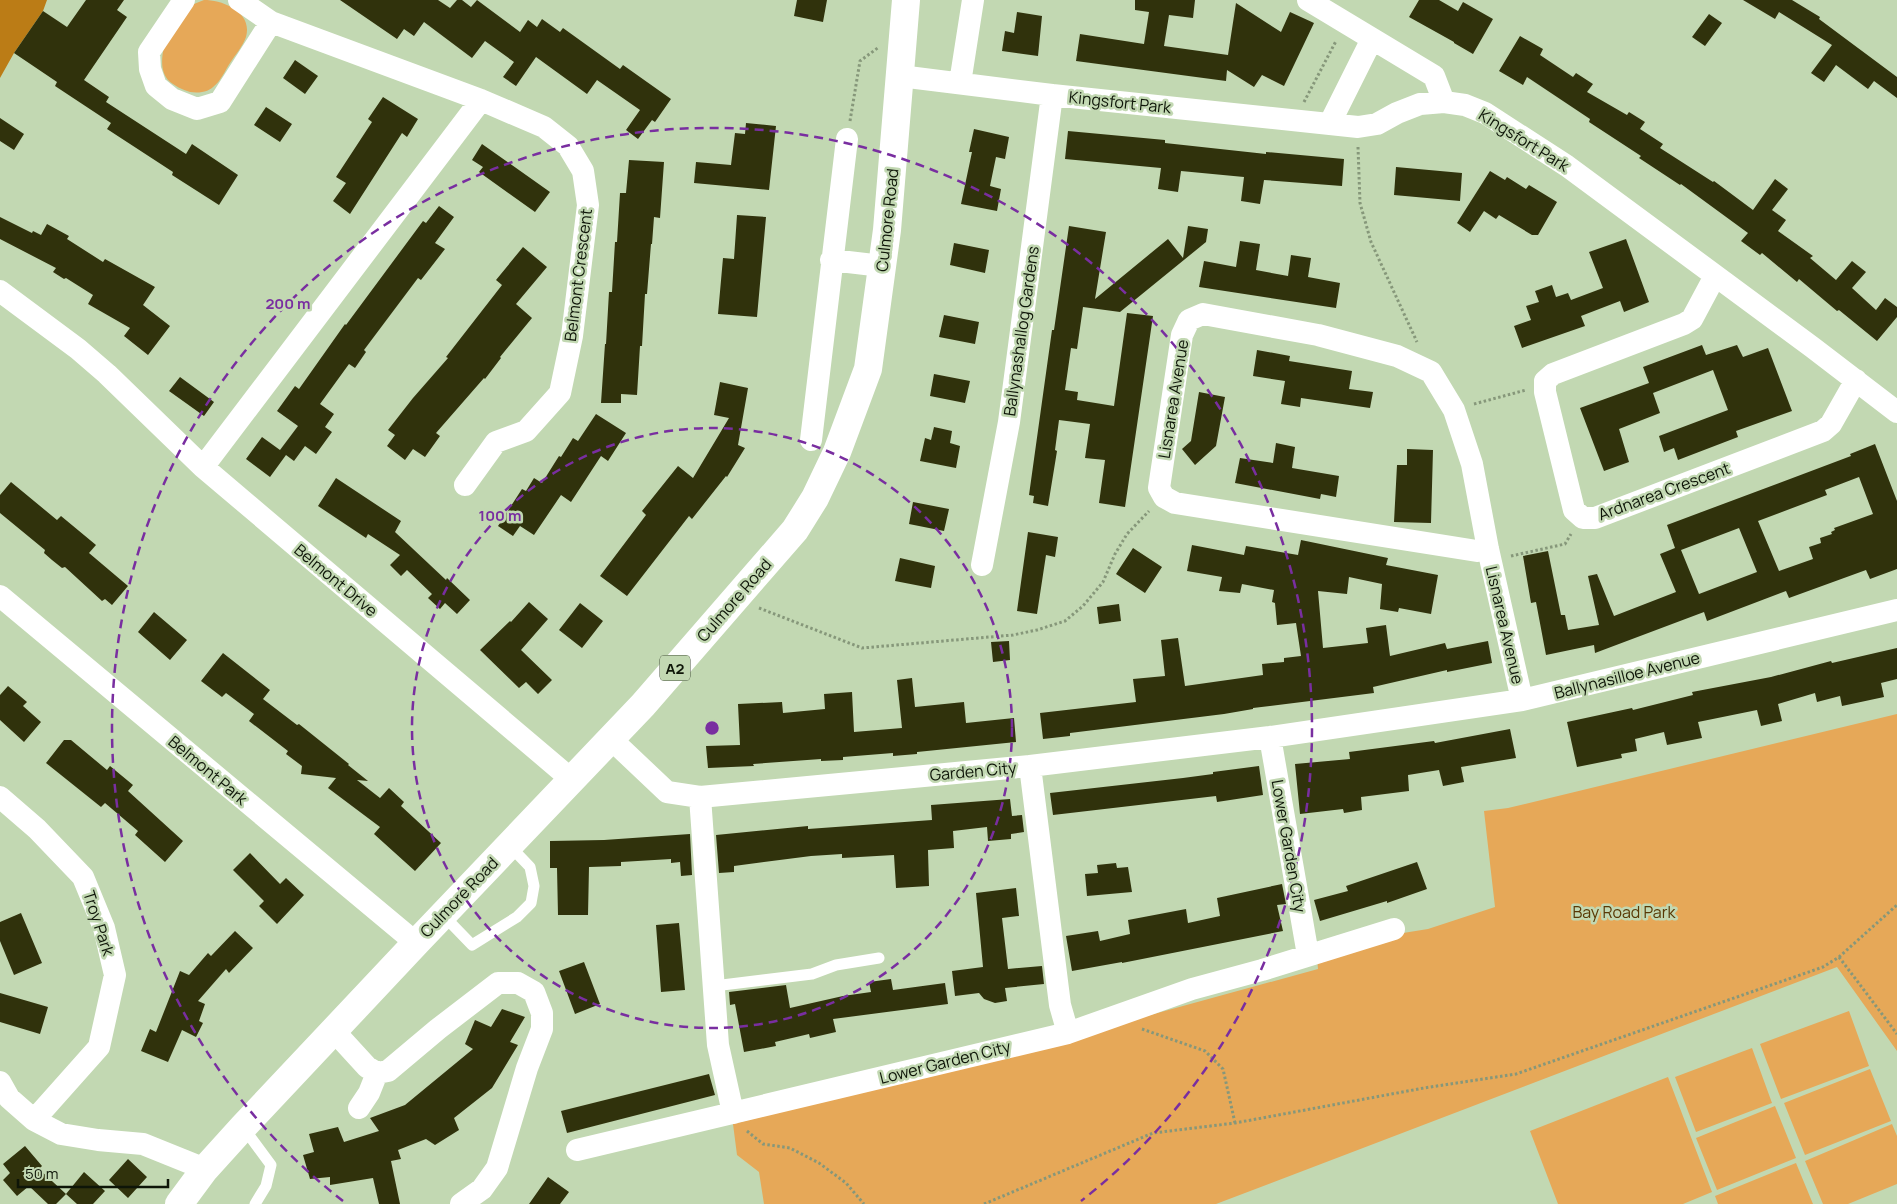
<svg xmlns="http://www.w3.org/2000/svg" width="1897" height="1204" viewBox="0 0 1897 1204" font-family="Manrope,sans-serif">
  <style>
    .green { fill: #e6a858 }
    .forest { fill: #bb7c16 }
    .building { fill: #30320c; fill-rule: evenodd }
    .lines { fill: none; stroke-linecap: round; stroke-linejoin: round }
    .path { stroke: #86977a; stroke-width: 3; stroke-dasharray: 2.5 2.5; stroke-linecap: butt }
    .lane { stroke: #fff; stroke-width: 11 }
    .street { stroke: #fff; stroke-width: 22 }
    .highway { stroke: #fff; stroke-width: 28 }
    .ring { fill: none; stroke: #792ea0; stroke-width: 2.5; stroke-dasharray: 9 6 }
    .labels { text-anchor: middle; dominant-baseline: central; stroke-width: 5; stroke-linejoin: round; paint-order: stroke }
    .shield { fill: #c2d8b2; stroke: #44503b; stroke-width: 1 }
    .shield-label { font-size: 15px; font-weight: bold; fill: #0e1508 }
    .street-label { font-size: 16px; fill: #0e1508; stroke: #c2d8b2 }
    .park-label { font-size: 16px; fill: #593804; stroke: #c2d8b2 }
    .centre { fill: #792ea0; stroke: #c2d8b2; stroke-width: 2.5 }
    .ring-label { font-size: 15px; text-anchor: middle; font-weight: bold; fill: #792ea0; stroke: #c2d8b2; stroke-width: 5; stroke-linejoin: round; paint-order: stroke }
  </style>
  <rect width="100%" height="100%" fill="#c2d8b2"/>
  <path class="green" d="M 204,0 C 223,0 253,12 246,37 C 243,46 235,55 230,63 C 223,74 217,90 202,92 C 191,94 182,90 173,84 C 160,76 161,60 164,47 L 194,4 Z
    M 1897,714 L 1897,1051 L 1837,967 L 1216,1204 L 764,1204 L 759,1172 L 737,1155 L 733,1124 L 1070,1037 L 1318,969 L 1316,947 L 1428,929 L 1495,907 L 1484,811 L 1508,808 Z
    M 1849,1011 L 1869,1066 L 1781,1099 L 1760,1044 Z
    M 1752,1048 L 1772,1103 L 1696,1132 L 1675,1077 Z
    M 1870,1069 L 1891,1121 L 1805,1155 L 1784,1103 Z
    M 1668,1077 L 1712,1192 L 1683,1204 L 1558,1204 L 1530,1131 Z
    M 1775,1106 L 1796,1158 L 1717,1190 L 1696,1138 Z
    M 1892,1124 L 1897,1136 L 1897,1184 L 1848,1204 L 1823,1204 L 1805,1161 Z
    M 1796,1163 L 1813,1204 L 1718,1204 L 1715,1196 Z"/>
  <path class="forest" d="M 0,0 L 47,0 L 43,11 L 14,53 L 0,78 Z"/>
  <path class="building" d="M 86,0 L 124,0 L 117,10 L 127,17 L 84,80 L 109,97 L 106,102 L 186,154 L 192,144 L 238,175 L 219,205 L 172,175 L 173,172 L 107,129 L 111,123 L 55,86 L 57,82 L 14,53 L 43,11 L 67,27 Z
    M 340,0 L 438,0 L 450,8 L 457,0 L 462,0 L 471,7 L 477,0 L 520,32 L 528,20 L 537,27 L 542,19 L 560,32 L 563,28 L 620,69 L 623,65 L 671,99 L 655,122 L 652,120 L 638,139 L 626,130 L 640,110 L 597,80 L 587,94 L 536,57 L 516,86 L 503,77 L 514,62 L 485,41 L 472,58 L 424,22 L 414,36 L 404,29 L 397,39 Z
    M 797,0 L 827,0 L 823,22 L 794,16 Z
    M 1135,0 L 1195,0 L 1193,18 L 1169,15 L 1164,46 L 1228,55 L 1236,3 L 1281,32 L 1290,12 L 1314,23 L 1284,86 L 1262,75 L 1254,87 L 1227,70 L 1226,81 L 1076,61 L 1080,34 L 1144,44 L 1149,12 L 1135,10 Z
    M 1419,0 L 1439,0 L 1458,11 L 1463,2 L 1493,19 L 1473,54 L 1454,43 L 1454,42 L 1409,17 Z
    M 1743,0 L 1792,0 L 1820,17 L 1819,19 L 1897,77 L 1897,98 L 1874,81 L 1868,89 L 1836,65 L 1824,82 L 1811,73 L 1832,45 L 1779,12 L 1775,19 Z
    M 1017,12 L 1042,16 L 1038,56 L 1002,51 L 1005,31 L 1014,33 Z
    M 1709,14 L 1722,23 L 1705,46 L 1692,37 Z
    M 1520,36 L 1543,49 L 1540,55 L 1573,77 L 1576,73 L 1593,84 L 1587,92 L 1627,115 L 1629,112 L 1645,122 L 1640,129 L 1663,144 L 1660,148 L 1713,182 L 1714,181 L 1753,210 L 1775,179 L 1788,189 L 1772,210 L 1786,220 L 1778,231 L 1813,256 L 1810,258 L 1836,280 L 1852,261 L 1866,272 L 1852,288 L 1876,310 L 1885,298 L 1897,307 L 1897,317 L 1877,341 L 1839,310 L 1837,311 L 1799,279 L 1797,282 L 1762,253 L 1760,255 L 1741,241 L 1748,233 L 1681,184 L 1680,185 L 1639,158 L 1641,156 L 1589,122 L 1590,119 L 1527,77 L 1523,85 L 1499,71 Z
    M 295,60 L 318,76 L 305,94 L 283,78 Z
    M 383,97 L 418,119 L 407,137 L 402,133 L 350,214 L 333,201 L 346,183 L 336,177 L 372,122 L 368,119 Z
    M 266,107 L 292,124 L 280,142 L 254,125 Z
    M 0,118 L 24,134 L 14,150 L 0,141 Z
    M 746,123 L 776,126 L 769,190 L 694,183 L 696,162 L 731,165 L 735,133 L 745,134 Z
    M 974,129 L 1009,137 L 1005,159 L 996,157 L 990,186 L 1001,189 L 997,211 L 961,204 L 972,152 L 969,152 Z
    M 1068,131 L 1165,140 L 1165,143 L 1266,154 L 1266,152 L 1344,159 L 1342,186 L 1264,180 L 1260,204 L 1241,201 L 1244,177 L 1181,171 L 1178,192 L 1158,189 L 1161,168 L 1065,159 Z
    M 482,144 L 550,192 L 535,212 L 479,172 L 483,167 L 472,160 Z
    M 629,160 L 664,162 L 660,218 L 654,217 L 652,244 L 651,244 L 647,294 L 645,294 L 642,346 L 640,346 L 637,395 L 621,394 L 621,403 L 601,403 L 605,344 L 606,344 L 609,292 L 612,292 L 615,242 L 617,242 L 620,193 L 626,193 Z
    M 1396,167 L 1462,173 L 1460,201 L 1394,195 Z
    M 1490,171 L 1505,180 L 1507,177 L 1526,189 L 1529,185 L 1557,202 L 1538,235 L 1532,235 L 1499,215 L 1496,219 L 1484,211 L 1470,232 L 1457,223 Z
    M 439,206 L 454,217 L 435,243 L 445,249 L 421,280 L 418,278 L 364,350 L 366,352 L 355,368 L 349,364 L 320,404 L 334,414 L 325,427 L 332,432 L 316,454 L 305,446 L 294,461 L 286,455 L 270,477 L 246,459 L 262,437 L 280,450 L 298,426 L 277,411 L 295,386 L 299,389 L 345,324 L 346,325 L 423,221 L 426,223 Z
    M 737,215 L 766,217 L 757,317 L 718,314 L 723,258 L 734,259 Z
    M 0,217 L 32,233 L 33,231 L 41,235 L 47,224 L 69,236 L 67,239 L 103,262 L 105,259 L 155,287 L 143,305 L 170,326 L 148,355 L 124,336 L 130,328 L 88,304 L 93,295 L 66,278 L 64,279 L 53,272 L 56,268 L 0,239 Z
    M 1069,226 L 1106,232 L 1095,299 L 1168,239 L 1183,258 L 1188,226 L 1208,229 L 1206,242 L 1120,312 L 1083,307 L 1077,349 L 1071,348 L 1065,390 L 1078,392 L 1077,400 L 1114,406 L 1127,313 L 1153,316 L 1125,507 L 1099,503 L 1105,460 L 1085,458 L 1090,424 L 1059,420 L 1055,450 L 1057,451 L 1048,506 L 1033,503 L 1034,496 L 1029,495 L 1052,330 L 1054,330 Z
    M 1626,239 L 1649,302 L 1624,312 L 1620,301 L 1581,316 L 1585,326 L 1522,348 L 1514,326 L 1531,320 L 1526,306 L 1539,302 L 1535,291 L 1552,285 L 1556,297 L 1568,293 L 1571,300 L 1603,288 L 1589,252 Z
    M 1240,241 L 1260,244 L 1256,270 L 1288,276 L 1291,255 L 1311,258 L 1308,277 L 1340,283 L 1336,308 L 1199,287 L 1204,261 L 1236,267 Z
    M 954,243 L 989,250 L 985,273 L 950,265 Z
    M 523,247 L 547,267 L 516,304 L 532,318 L 500,357 L 501,358 L 485,379 L 484,378 L 436,433 L 440,436 L 425,457 L 413,449 L 405,460 L 387,446 L 395,435 L 388,430 L 413,398 L 448,358 L 446,357 L 502,285 L 496,280 Z
    M 944,315 L 979,322 L 975,344 L 939,337 Z
    M 1702,345 L 1706,355 L 1737,345 L 1743,357 L 1768,348 L 1792,411 L 1736,431 L 1738,437 L 1678,460 L 1674,448 L 1664,452 L 1659,436 L 1728,410 L 1713,370 L 1653,393 L 1660,413 L 1619,429 L 1629,462 L 1604,471 L 1580,408 L 1649,383 L 1643,367 Z
    M 1257,350 L 1290,356 L 1289,361 L 1352,371 L 1349,389 L 1373,392 L 1370,408 L 1301,398 L 1300,407 L 1281,404 L 1285,381 L 1253,376 Z
    M 934,374 L 970,381 L 965,403 L 930,396 Z
    M 180,377 L 214,402 L 204,416 L 169,391 Z
    M 720,382 L 748,388 L 738,445 L 745,448 L 727,477 L 726,476 L 692,519 L 689,516 L 627,596 L 600,576 L 646,515 L 642,511 L 678,466 L 693,478 L 729,418 L 714,415 Z
    M 1199,392 L 1225,397 L 1216,446 L 1195,465 L 1182,449 L 1191,441 Z
    M 596,414 L 626,433 L 608,461 L 601,456 L 571,502 L 561,495 L 534,535 L 520,526 L 513,536 L 498,526 L 522,489 L 526,491 L 534,478 L 542,483 L 559,456 L 561,457 L 573,438 L 578,441 Z
    M 934,427 L 952,431 L 950,443 L 960,446 L 956,468 L 920,461 L 925,438 L 931,440 Z
    M 1276,443 L 1295,447 L 1292,468 L 1339,476 L 1336,497 L 1321,494 L 1320,499 L 1235,483 L 1240,458 L 1273,463 Z
    M 1875,444 L 1897,501 L 1897,569 L 1870,579 L 1866,570 L 1789,598 L 1786,591 L 1707,621 L 1704,612 L 1595,653 L 1594,645 L 1546,655 L 1536,602 L 1531,603 L 1523,556 L 1548,551 L 1561,615 L 1565,615 L 1568,630 L 1599,625 L 1588,576 L 1597,574 L 1614,616 L 1676,592 L 1660,554 L 1675,548 L 1667,525 L 1851,456 L 1850,454 ZM 1859,477 L 1873,514 L 1834,528 L 1835,530 L 1831,532 L 1832,534 L 1820,538 L 1821,543 L 1809,547 L 1813,559 L 1779,571 L 1758,521 L 1827,495 L 1825,490 ZM 1739,528 L 1757,572 L 1699,594 L 1681,550 Z
    M 1407,449 L 1433,450 L 1431,523 L 1394,522 L 1397,465 L 1407,465 Z
    M 336,478 L 401,521 L 395,532 L 446,580 L 447,578 L 470,600 L 457,614 L 445,603 L 440,609 L 428,598 L 432,594 L 407,570 L 401,576 L 390,565 L 400,555 L 368,534 L 366,538 L 318,506 Z
    M 11,482 L 57,520 L 61,516 L 96,545 L 89,553 L 128,586 L 112,605 L 105,599 L 102,601 L 65,567 L 62,568 L 52,560 L 44,553 L 45,550 L 0,513 L 0,495 Z
    M 913,502 L 949,509 L 944,531 L 909,524 Z
    M 1028,532 L 1058,537 L 1055,557 L 1046,555 L 1037,614 L 1017,611 Z
    M 1301,540 L 1388,558 L 1386,565 L 1438,575 L 1431,614 L 1399,608 L 1398,612 L 1380,609 L 1382,584 L 1349,577 L 1347,594 L 1318,591 L 1323,648 L 1368,643 L 1366,628 L 1386,625 L 1390,656 L 1445,643 L 1447,649 L 1488,641 L 1492,663 L 1447,672 L 1447,670 L 1373,687 L 1374,693 L 1253,708 L 1253,709 L 1224,714 L 1070,733 L 1070,736 L 1043,739 L 1040,713 L 1136,702 L 1133,679 L 1165,676 L 1161,640 L 1178,638 L 1185,686 L 1263,675 L 1262,664 L 1284,662 L 1284,658 L 1301,656 L 1296,623 L 1277,625 L 1275,603 L 1272,602 L 1274,590 L 1242,584 L 1240,593 L 1219,591 L 1222,577 L 1187,571 L 1192,545 L 1244,555 L 1246,546 L 1298,555 Z
    M 1133,548 L 1162,567 L 1145,593 L 1116,574 Z
    M 900,558 L 935,566 L 931,588 L 895,581 Z
    M 529,602 L 548,619 L 521,650 L 552,680 L 538,694 L 526,682 L 519,688 L 480,650 L 510,621 L 511,622 Z
    M 580,603 L 603,621 L 582,648 L 559,630 Z
    M 1119,604 L 1121,621 L 1099,624 L 1097,607 Z
    M 154,612 L 187,640 L 170,660 L 138,632 Z
    M 1009,641 L 1010,660 L 993,662 L 991,642 Z
    M 1897,648 L 1897,679 L 1881,683 L 1884,697 L 1842,706 L 1840,696 L 1817,702 L 1815,693 L 1778,704 L 1782,721 L 1761,726 L 1757,710 L 1698,722 L 1702,738 L 1667,745 L 1664,732 L 1635,739 L 1637,751 L 1621,754 L 1622,758 L 1577,767 L 1567,722 L 1632,708 L 1633,710 L 1693,695 L 1692,692 L 1771,677 L 1831,661 L 1832,663 Z
    M 223,653 L 270,690 L 263,699 L 297,725 L 299,724 L 349,764 L 348,765 L 368,781 L 357,780 L 380,798 L 389,788 L 404,802 L 401,806 L 441,843 L 415,871 L 374,834 L 380,827 L 328,788 L 336,778 L 301,774 L 302,766 L 286,754 L 288,751 L 249,721 L 254,714 L 226,693 L 222,697 L 201,681 Z
    M 912,678 L 915,707 L 964,702 L 966,723 L 1014,718 L 1016,742 L 917,752 L 917,754 L 893,756 L 893,753 L 843,757 L 843,760 L 821,761 L 821,759 L 753,764 L 754,766 L 708,768 L 706,746 L 740,745 L 738,704 L 782,702 L 783,713 L 825,709 L 824,694 L 852,692 L 854,732 L 902,728 L 897,680 Z
    M 8,686 L 27,702 L 23,706 L 41,722 L 24,742 L 0,720 L 0,695 Z
    M 1510,729 L 1516,758 L 1461,767 L 1464,782 L 1443,786 L 1439,770 L 1408,775 L 1409,791 L 1361,797 L 1362,810 L 1344,813 L 1343,809 L 1300,814 L 1295,764 L 1350,759 L 1349,752 L 1434,741 L 1435,743 Z
    M 64,740 L 71,740 L 107,770 L 110,766 L 133,785 L 128,791 L 183,841 L 165,862 L 135,835 L 138,831 L 105,803 L 101,807 L 46,763 Z
    M 1259,766 L 1263,795 L 1217,802 L 1216,796 L 1053,815 L 1050,793 L 1183,778 L 1213,774 L 1213,772 Z
    M 1010,799 L 1012,816 L 1022,815 L 1024,832 L 1011,834 L 1011,839 L 988,841 L 987,827 L 953,831 L 954,848 L 928,850 L 929,886 L 896,888 L 894,855 L 842,858 L 842,854 L 811,856 L 734,866 L 734,872 L 719,873 L 716,835 L 808,826 L 808,829 L 932,820 L 931,805 Z
    M 690,834 L 692,875 L 681,876 L 680,862 L 671,863 L 671,859 L 621,862 L 621,866 L 589,867 L 588,915 L 558,915 L 557,868 L 550,868 L 550,841 L 604,840 Z
    M 250,853 L 280,884 L 286,878 L 304,895 L 277,924 L 259,906 L 264,901 L 233,870 Z
    M 1417,862 L 1427,889 L 1387,903 L 1387,901 L 1320,921 L 1314,900 L 1348,891 L 1346,886 Z
    M 1116,863 L 1117,868 L 1128,867 L 1132,892 L 1087,896 L 1085,874 L 1098,873 L 1097,865 Z
    M 1282,884 L 1286,904 L 1277,905 L 1283,931 L 1122,963 L 1122,962 L 1072,971 L 1066,936 L 1098,931 L 1100,941 L 1130,934 L 1128,920 L 1186,909 L 1188,923 L 1220,916 L 1217,898 Z
    M 1016,888 L 1019,916 L 1002,918 L 1008,969 L 1042,966 L 1044,984 L 1005,988 L 1007,1001 L 995,1003 L 984,999 L 979,993 L 955,996 L 952,971 L 983,967 L 976,893 Z
    M 21,913 L 42,963 L 14,975 L 0,941 L 0,922 Z
    M 679,923 L 685,990 L 661,992 L 656,925 Z
    M 235,931 L 253,948 L 229,973 L 226,969 L 198,1001 L 205,1004 L 199,1021 L 203,1023 L 196,1037 L 182,1030 L 168,1062 L 141,1051 L 150,1029 L 156,1032 L 180,971 L 189,975 L 208,953 L 211,956 Z
    M 584,962 L 600,1004 L 575,1014 L 559,971 Z
    M 891,979 L 893,990 L 945,983 L 948,1004 L 833,1019 L 836,1032 L 810,1038 L 809,1034 L 775,1042 L 776,1046 L 744,1052 L 735,1004 L 730,1005 L 729,992 L 786,985 L 790,1008 L 843,996 L 871,992 L 869,982 Z
    M 0,993 L 48,1007 L 40,1034 L 0,1022 Z
    M 502,1009 L 525,1017 L 510,1042 L 518,1045 L 492,1088 L 454,1118 L 459,1130 L 435,1145 L 426,1139 L 398,1150 L 401,1159 L 391,1161 L 400,1204 L 379,1204 L 373,1178 L 330,1185 L 330,1177 L 310,1179 L 303,1155 L 314,1152 L 309,1134 L 338,1127 L 344,1142 L 379,1131 L 370,1118 L 405,1105 L 473,1049 L 465,1044 L 475,1020 L 491,1027 Z
    M 709,1074 L 715,1095 L 567,1133 L 561,1111 Z
    M 25,1146 L 42,1166 L 39,1169 L 66,1194 L 56,1204 L 48,1204 L 29,1186 L 17,1196 L 3,1180 L 10,1173 L 3,1164 Z
    M 128,1159 L 147,1177 L 128,1198 L 109,1180 Z
    M 84,1172 L 105,1191 L 93,1204 L 77,1204 L 66,1194 Z
    M 548,1177 L 569,1192 L 560,1204 L 529,1204 Z"/>
  <g class="lines">
    <path class="path" d="M 1304,102 L 1336,41
      M 850,121 L 860,61 L 879,47
      M 1358,147 L 1360,203 L 1371,242 L 1417,342
      M 1474,404 L 1526,390
      M 1511,556 L 1565,544 L 1571,534
      M 759,608 L 862,648 L 1013,635 L 1037,630 L 1065,621 L 1083,606 L 1103,582 L 1115,554 L 1127,534 L 1149,511
      M 1839,957 L 1897,1034
      M 1142,1029 L 1205,1051 L 1223,1069 L 1235,1123
      M 747,1131 L 763,1144 L 790,1148 L 819,1163 L 846,1183 L 864,1204
      M 984,1204 L 1153,1133 L 1235,1123 L 1424,1088 L 1516,1074 L 1823,967 L 1839,957 L 1897,905"/>
    <path class="lane" d="M 443,915 L 472,945 L 517,917 L 531,903 L 534,886 L 530,867 L 509,845
      M 714,986 L 812,974 L 836,965 L 879,958
      M 243,1127 L 271,1165 L 266,1186 L 255,1204"/>
    <path class="street" d="M 184,0 L 149,52 L 150,69 L 156,86 L 172,99 L 197,109 L 220,102 L 271,22
      M 239,0 L 271,22 L 481,100 L 544,127 L 568,146 L 583,171 L 588,205 L 572,336 L 560,393 L 526,431 L 496,442 L 465,485
      M 1308,0 L 1434,76 L 1444,102
      M 900,76 L 1052,95 L 1358,127 L 1377,124 L 1397,113 L 1420,104 L 1444,102 L 1465,105 L 1485,113 L 1567,166 L 1812,347 L 1897,412
      M 960,83 L 973,0
      M 1330,123 L 1372,39
      M 831,260 L 882,266
      M 1715,276 L 1692,319 L 1684,324 L 1553,374 L 1545,381 L 1545,392 L 1574,510 L 1583,518 L 1595,518 L 1823,431 L 1831,424 L 1856,380
      M 0,291 L 78,349 L 107,374 L 203,467 L 571,779
      M 811,440 L 847,139
      M 203,467 L 481,100
      M 1488,549 L 1477,551 L 1175,503 L 1164,497 L 1159,488 L 1182,335 L 1189,320 L 1203,314 L 1318,335 L 1397,356 L 1431,372 L 1454,410 L 1472,464 L 1488,549 L 1522,700
      M 982,565 L 1009,422 L 1052,95
      M 0,596 L 416,943
      M 1270,737 L 1308,955
      M 611,739 L 667,792 L 700,797 L 1030,766 L 1270,737 L 1522,700 L 1897,610
      M 1030,766 L 1060,1005 L 1068,1033
      M 0,797 L 37,829 L 83,877 L 104,928 L 115,975 L 99,1047 L 34,1120
      M 700,797 L 718,1045 L 733,1113
      M 334,1031 L 367,1067 L 377,1073 L 388,1071 L 438,1029 L 498,983 L 518,983 L 534,992 L 542,1013 L 542,1029 L 527,1068 L 497,1168 L 482,1189 L 461,1204
      M 0,1082 L 9,1098 L 34,1120 L 61,1134 L 98,1140 L 143,1144 L 205,1169
      M 359,1108 L 369,1093 L 377,1073
      M 577,1150 L 1068,1033 L 1192,989 L 1262,970 L 1394,929"/>
    <path class="highway" d="M 179,1204 L 205,1169 L 243,1127 L 416,943 L 643,705 L 795,530 L 815,498 L 837,452 L 868,369 L 887,230 L 906,0"/>
  </g>
  <g class="ring">
    <circle cx="712" cy="728" r="300"/>
    <path d="M343 1201A600 600 0 1 1 1081 1201"/>
  </g>
  <g class="labels">
    <rect class="shield" x="660" y="655.5" width="30" height="25" rx="4"/>
    <g class="shield-label">
      <text x="675" y="668">A2</text>
    </g>
    <g class="street-label">
      <text transform="translate(1120 102) rotate(6)">Kingsfort Park</text>
      <text transform="translate(1524 140) rotate(32)">Kingsfort Park</text>
      <text transform="translate(887 220) rotate(-84)">Culmore Road</text>
      <text transform="translate(578 275) rotate(-83)">Belmont Crescent</text>
      <text transform="translate(1021 331) rotate(-82)">Ballynashallog Gardens</text>
      <text transform="translate(1173 399) rotate(-81)">Lisnarea Avenue</text>
      <text transform="translate(1664 491) rotate(-20)">Ardnarea Crescent</text>
      <text transform="translate(336 580) rotate(40)">Belmont Drive</text>
      <text transform="translate(734 600) rotate(-49)">Culmore Road</text>
      <text transform="translate(1505 625) rotate(77)">Lisnarea Avenue</text>
      <text transform="translate(1627 675) rotate(-14)">Ballynasilloe Avenue</text>
      <text transform="translate(208 770) rotate(40)">Belmont Park</text>
      <text transform="translate(973 771) rotate(-5)">Garden City</text>
      <text transform="translate(1289 846) rotate(80)">Lower Garden City</text>
      <text transform="translate(459 897) rotate(-46)">Culmore Road</text>
      <text transform="translate(99 923) rotate(72)">Troy Park</text>
      <text transform="translate(945 1062) rotate(-14)">Lower Garden City</text>
    </g>
    <g class="park-label">
      <text x="1624" y="912">Bay Road Park</text>
    </g>
  </g>
  <circle cx="712" cy="728" r="8" class="centre"/>
  <g class="ring-label">
    <text x="288" y="309">200 m</text>
    <text x="500" y="521">100 m</text>
  </g>
  <path d="M18 1179v8h150v-8" fill="none" stroke="#0e1508" stroke-width="2.5"/>
  <text x="25" y="1179" font-size="15" fill="#0e1508" stroke="#c2d8b2" stroke-width="4" paint-order="stroke">50 m</text>
</svg>
